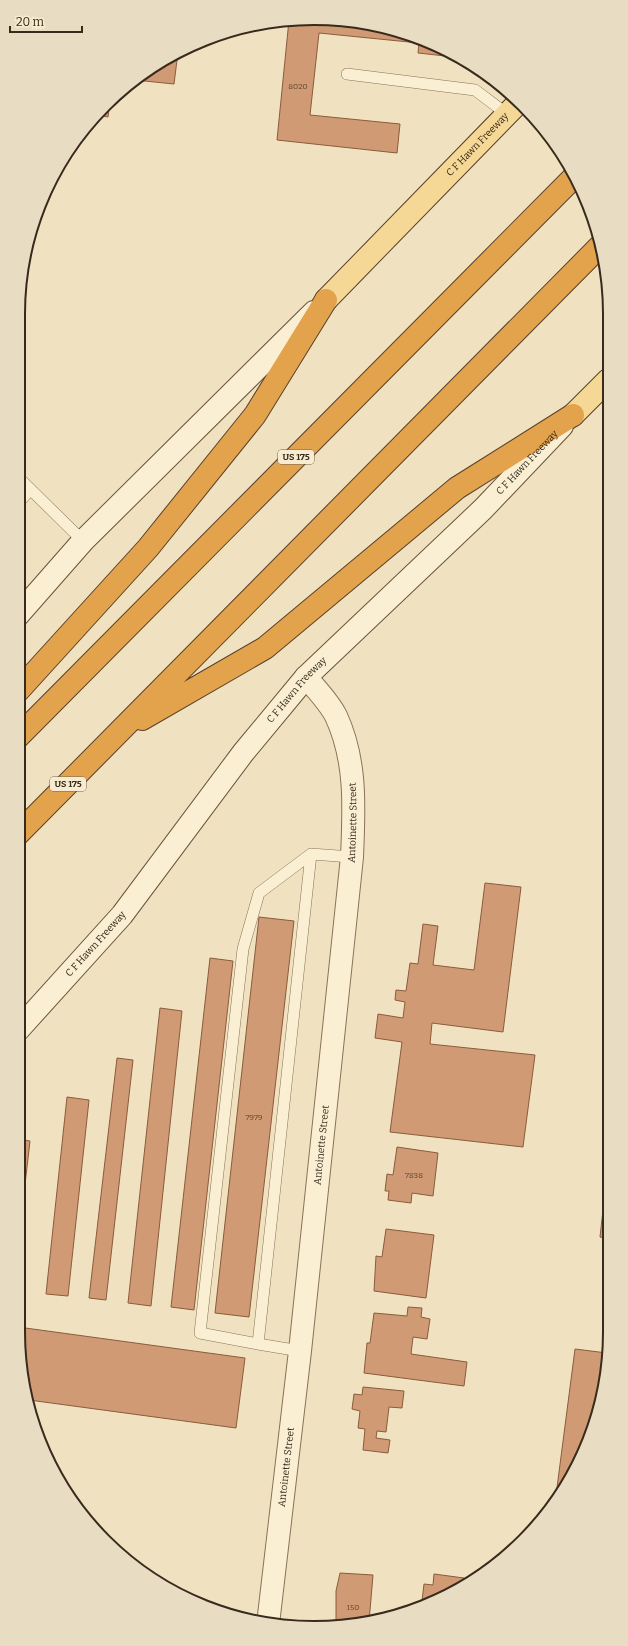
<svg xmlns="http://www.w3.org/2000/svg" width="628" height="1646" viewBox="0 0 628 1646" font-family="Bitter,serif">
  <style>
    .building { fill: #d09b74; stroke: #8a5b3c }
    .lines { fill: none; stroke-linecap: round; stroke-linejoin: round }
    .lane-casing { stroke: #897257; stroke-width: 12 }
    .street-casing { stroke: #897257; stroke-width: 24 }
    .secondary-casing { stroke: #6b533a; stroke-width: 24 }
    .primary-casing { stroke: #57402c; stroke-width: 24 }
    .highway-casing { stroke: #57402c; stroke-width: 24 }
    .lane { stroke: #faefd3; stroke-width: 11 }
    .street { stroke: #faefd3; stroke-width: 22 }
    .secondary { stroke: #faefd3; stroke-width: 22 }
    .primary { stroke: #f5d895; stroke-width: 22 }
    .highway { stroke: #e3a24c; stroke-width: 22 }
    .labels { text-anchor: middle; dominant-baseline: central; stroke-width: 4; stroke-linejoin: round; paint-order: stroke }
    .number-label { font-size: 8px; fill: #5e4632 }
    .shield { fill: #f7ecd0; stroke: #716452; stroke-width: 1 }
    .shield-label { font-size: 9px; font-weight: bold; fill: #382a1c }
    .street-label { font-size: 10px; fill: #382a1c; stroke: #f7ecd0 }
    .rim { fill: none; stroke: #382a1c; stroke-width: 2 }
  </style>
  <rect width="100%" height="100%" fill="#f0e2c0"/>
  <path class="building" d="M 334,19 L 391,28 L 454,57 L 418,53 L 419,43 L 319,33 L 310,115 L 400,124 L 397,153 L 277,140 L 289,20 Z
    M 178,52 L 174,84 L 135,80 L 166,58 Z
    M 110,101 L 108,117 L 97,115 Z
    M 485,883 L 521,887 L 503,1032 L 432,1023 L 430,1044 L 535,1055 L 523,1147 L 390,1132 L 402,1042 L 375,1038 L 378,1014 L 403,1018 L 405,1002 L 395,1000 L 396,990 L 406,991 L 410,963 L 418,964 L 423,924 L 438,926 L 433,965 L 474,970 Z
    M 259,917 L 294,921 L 249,1317 L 215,1313 Z
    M 210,958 L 233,961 L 194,1310 L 171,1307 Z
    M 160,1008 L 182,1011 L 151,1306 L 128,1303 Z
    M 117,1058 L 133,1060 L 106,1300 L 89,1298 Z
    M 67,1097 L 89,1100 L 68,1296 L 46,1294 Z
    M 18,1139 L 30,1141 L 18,1245 Z
    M 397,1147 L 438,1153 L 433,1196 L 412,1193 L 411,1203 L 388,1200 L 389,1191 L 385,1191 L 387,1174 L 393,1175 Z
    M 609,1156 L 610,1156 L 610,1239 L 600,1237 Z
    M 386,1229 L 434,1235 L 426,1298 L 374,1291 L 376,1256 L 382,1257 Z
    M 408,1307 L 422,1308 L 421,1317 L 430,1319 L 427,1339 L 413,1337 L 411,1354 L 467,1362 L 464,1386 L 364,1373 L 367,1343 L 370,1343 L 374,1313 L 407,1316 Z
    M 18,1327 L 245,1358 L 236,1428 L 29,1400 Z
    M 575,1349 L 607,1353 L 600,1409 L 579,1463 L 555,1503 Z
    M 363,1387 L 404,1391 L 402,1408 L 389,1407 L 386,1432 L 377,1431 L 376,1438 L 390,1440 L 388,1453 L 363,1450 L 365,1429 L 358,1428 L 360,1411 L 352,1409 L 354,1394 L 362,1395 Z
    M 340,1573 L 373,1575 L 369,1622 L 336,1623 L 336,1591 Z
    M 434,1574 L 464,1578 L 463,1586 L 425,1606 L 426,1601 L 422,1601 L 424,1584 L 433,1585 Z"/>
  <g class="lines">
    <g class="lane-casing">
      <path id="lane" d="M 347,74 L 475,90 L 507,114
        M 18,477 L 83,541
        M 18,503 L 30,490
        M 258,1344 L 200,1333 L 243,949 L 259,893 L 311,854
        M 300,1351 L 258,1344 L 311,854 L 352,857"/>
    </g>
    <g class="street-casing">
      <g id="street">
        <path id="s1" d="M 268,1624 L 300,1351 L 352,857 C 354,809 357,761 336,716 C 329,702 316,689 306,677"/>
      </g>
    </g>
    <g class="secondary-casing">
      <g id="secondary">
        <path d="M 18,615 L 83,541 L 314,312"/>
        <path id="s2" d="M 18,1030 L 122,915 L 243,753 L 306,677 L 483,509 L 562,426"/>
      </g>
    </g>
    <g class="primary-casing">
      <g id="primary">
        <path id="s3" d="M 326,300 L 518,103"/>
        <path d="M 573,415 L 608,380"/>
      </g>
    </g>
    <g class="highway-casing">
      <path id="highway" d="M 18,691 L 148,548 L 255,415 L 326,300
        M 142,719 L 265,648 L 457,488 L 573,415
        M 18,737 L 575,176
        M 18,834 L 599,247"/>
    </g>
    <use href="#lane" class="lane"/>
    <use href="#street" class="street"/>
    <use href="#secondary" class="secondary"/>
    <use href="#primary" class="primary"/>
    <use href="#highway" class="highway"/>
  </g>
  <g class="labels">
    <g class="number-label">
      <text x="298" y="86">8020</text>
      <text x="254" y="1117">7979</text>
      <text x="414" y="1175">7838</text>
      <text x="353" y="1607">150</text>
    </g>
    <g class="shield">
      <rect x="278" y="450" width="36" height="14" rx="3"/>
      <rect x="50" y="777" width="36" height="14" rx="3"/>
    </g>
    <g class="shield-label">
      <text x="296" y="457">US 175</text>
      <text x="68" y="784">US 175</text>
    </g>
    <g class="street-label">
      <text stroke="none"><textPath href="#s3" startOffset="217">C F Hawn Freeway</textPath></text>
      <text stroke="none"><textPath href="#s2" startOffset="764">C F Hawn Freeway</textPath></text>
      <text stroke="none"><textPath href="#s2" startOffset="440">C F Hawn Freeway</textPath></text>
      <text stroke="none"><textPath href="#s1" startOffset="806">Antoinette Street</textPath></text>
      <text stroke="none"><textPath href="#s2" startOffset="116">C F Hawn Freeway</textPath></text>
      <text stroke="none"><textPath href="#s1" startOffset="482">Antoinette Street</textPath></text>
      <text stroke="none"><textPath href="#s1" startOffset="158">Antoinette Street</textPath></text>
    </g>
  </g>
  <path d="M0 0H628V1646H0ZM314 25H314A289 289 0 0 1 603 314V1332A289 289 0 0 1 314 1621H314A289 289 0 0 1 25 1332V314A289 289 0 0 1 314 25Z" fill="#e8dcc2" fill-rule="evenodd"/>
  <path class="rim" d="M314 25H314A289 289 0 0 1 603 314V1332A289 289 0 0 1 314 1621H314A289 289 0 0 1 25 1332V314A289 289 0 0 1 314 25Z"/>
  <path d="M10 26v6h72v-6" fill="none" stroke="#382a1c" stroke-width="2"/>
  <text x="16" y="26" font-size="12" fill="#382a1c" stroke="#f7ecd0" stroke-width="3" paint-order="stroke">20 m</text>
</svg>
